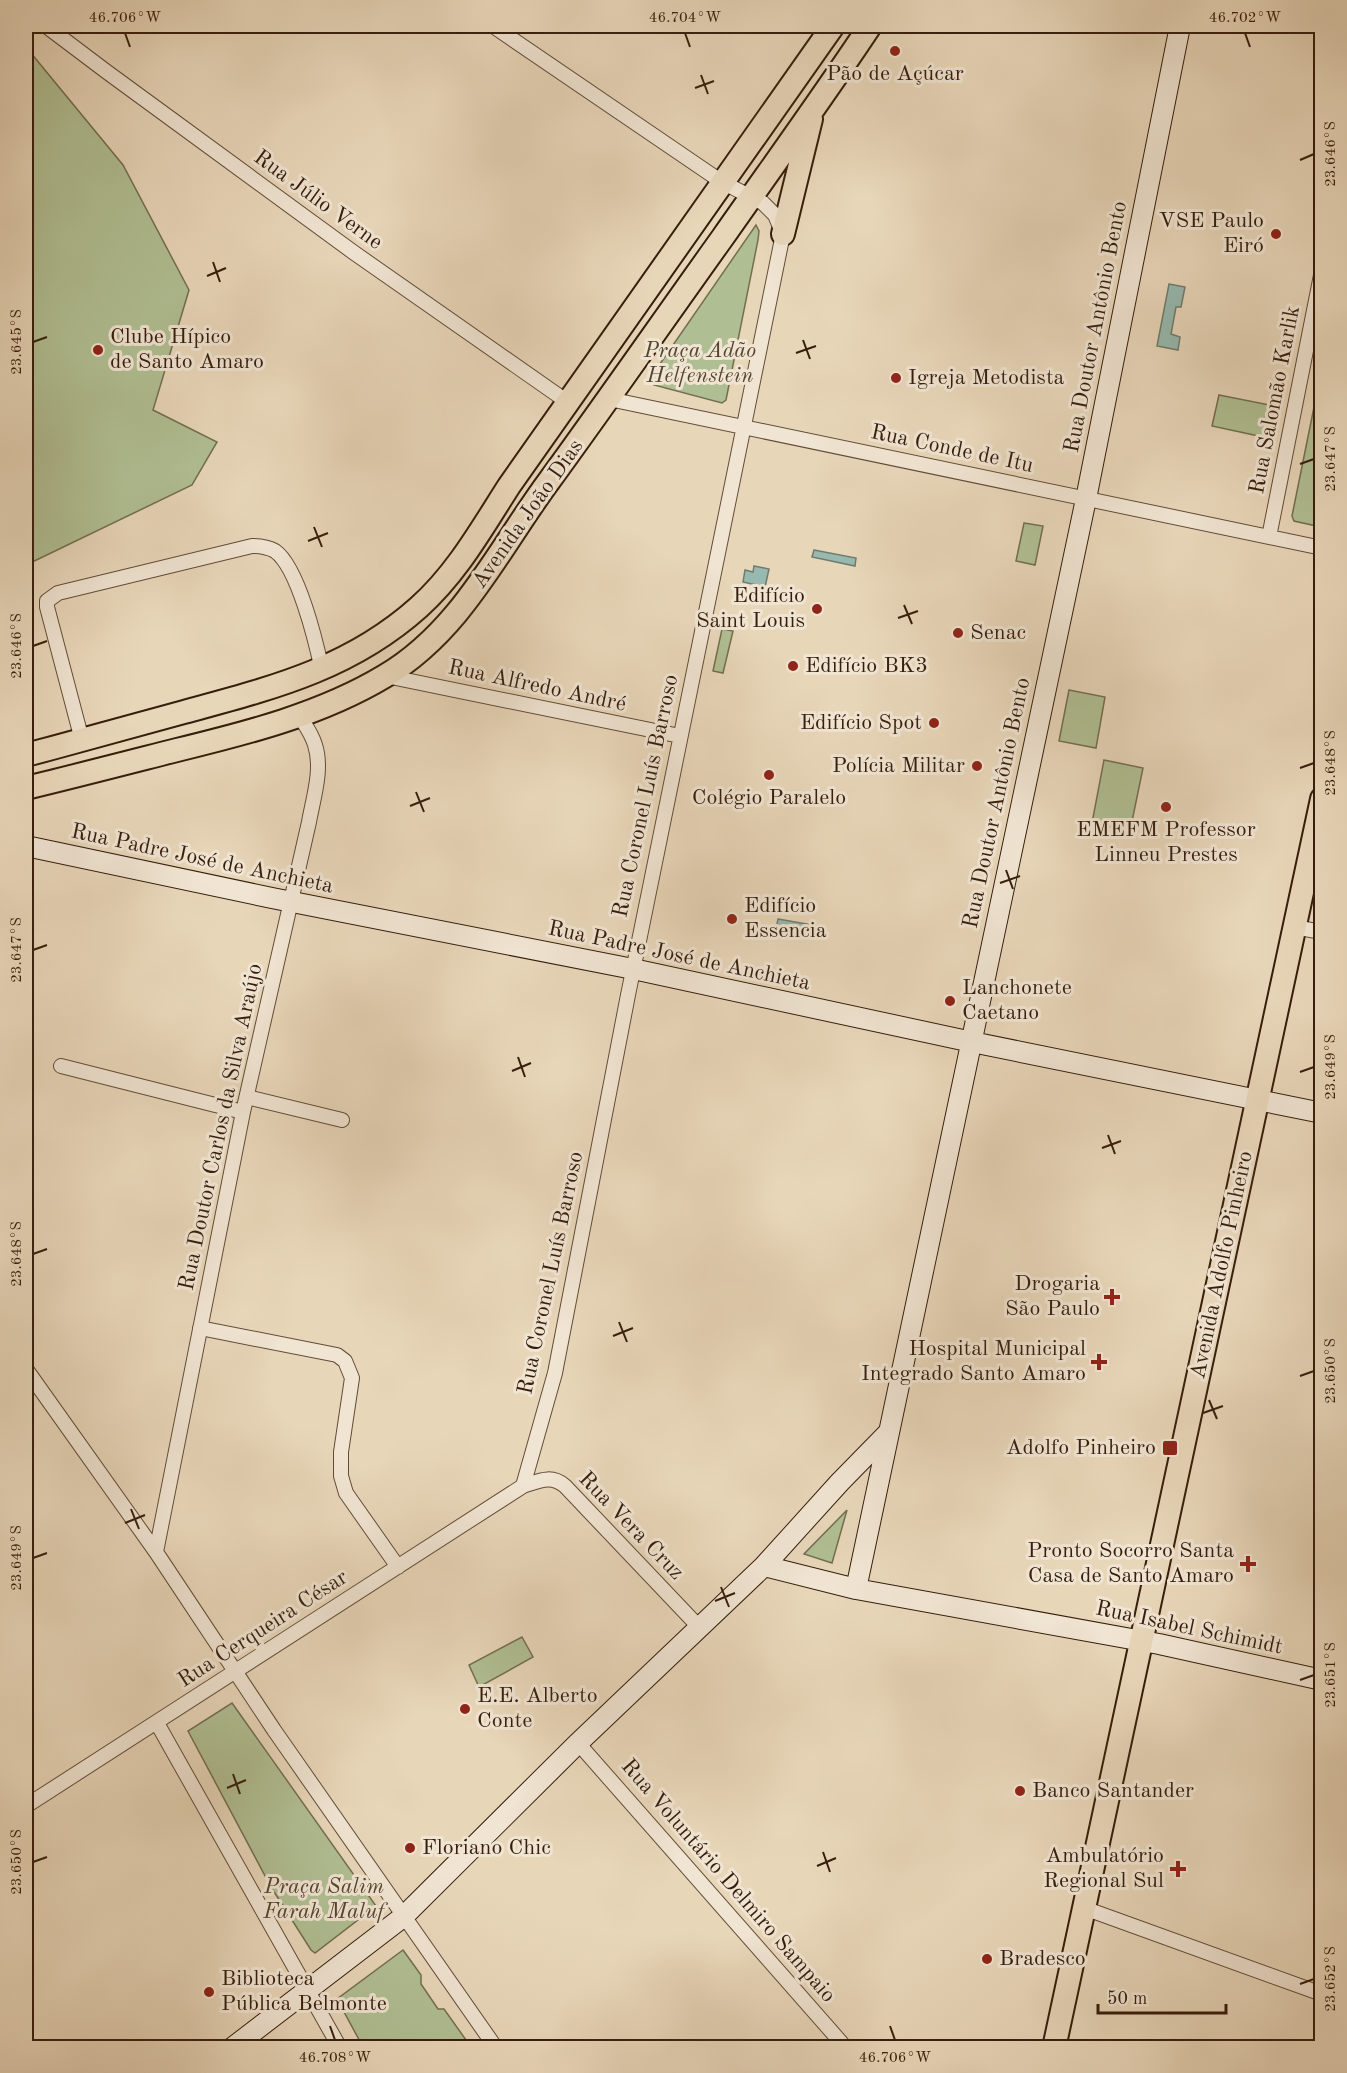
<svg xmlns="http://www.w3.org/2000/svg" width="1347" height="2073" viewBox="0 0 1347 2073" font-family="'Old Standard TT',serif">
  <style>
    .green { fill: #b0bf93; stroke: #736e50; stroke-width: 1.5 }
    .water { fill: #97b9af; stroke: #707b6e; stroke-width: 1.5 }
    .lines { fill: none; stroke-linecap: round; stroke-linejoin: round }
    .street-casing { stroke: #624c37; stroke-width: 16 }
    .secondary-casing { stroke: #361e0c; stroke-width: 22 }
    .primary-casing { stroke: #361e0c; stroke-width: 26 }
    .street { stroke: #f0e4d2; stroke-width: 14 }
    .secondary { stroke: #f0e4d2; stroke-width: 20 }
    .primary { stroke: #e8d6b9; stroke-width: 22 }
    .ticks { fill: none; stroke: #361e0c; stroke-width: 2 }
    .poi-dot { fill: #8f2418; stroke: #f0e4d2; stroke-width: 2 }
    .labels { text-anchor: middle; dominant-baseline: central; stroke-width: 6; stroke-linejoin: round; paint-order: stroke }
    .poi-label { font-size: 22px; fill: #361e0c; stroke: #f0e4d2; text-anchor: start }
    .street-label { font-size: 22px; fill: #361e0c; stroke: #f0e4d2 }
    .park-label { font-size: 22px; font-style: italic; fill: #54462e; stroke: #f0e4d2 }
    .neatline { fill: none; stroke: #361e0c; stroke-width: 2 }
    .ticks-label { font-size: 15px; text-anchor: middle; fill: #361e0c }
  </style>
  <rect width="100%" height="100%" fill="#e8d6b9"/>
  <filter id="stains"><feTurbulence type="fractalNoise" baseFrequency=".00333" numOctaves="4"/><feColorMatrix values="0 0 0 0 .2 0 0 0 0 .09 0 0 0 0 .02 0 0 0 .5 -.17"/></filter>
  <radialGradient id="worn" r=".72"><stop offset=".6" stop-color="#630" stop-opacity="0"/><stop offset="1" stop-color="#630" stop-opacity=".3"/></radialGradient>
  <path class="green" d="M 26,47 L 123,165 L 189,290 L 153,410 L 217,442 L 192,485 L 26,565 Z
    M 756,225 L 759,231 L 758,240 L 726,400 L 722,403 L 654,385 L 653,374 Z
    M 1219,395 L 1274,406 L 1268,438 L 1212,426 Z
    M 1314,407 L 1321,409 L 1321,527 L 1294,521 L 1292,516 Z
    M 1024,523 L 1043,526 L 1035,565 L 1016,561 Z
    M 722,629 L 733,631 L 723,673 L 713,671 Z
    M 1069,690 L 1105,697 L 1096,748 L 1059,741 Z
    M 1104,760 L 1143,768 L 1130,831 L 1092,823 Z
    M 847,1510 L 832,1563 L 804,1554 Z
    M 522,1637 L 533,1657 L 479,1687 L 469,1665 Z
    M 232,1703 L 376,1906 L 315,1953 L 311,1950 L 271,1887 L 188,1731 Z
    M 403,1950 L 421,1975 L 421,1984 L 438,2009 L 444,2009 L 471,2047 L 363,2047 L 337,1999 Z"/>
  <path class="water" d="M 1169,284 L 1185,287 L 1181,307 L 1176,307 L 1171,334 L 1180,337 L 1178,350 L 1157,346 Z
    M 814,550 L 856,558 L 855,566 L 812,557 Z
    M 754,566 L 769,569 L 765,587 L 743,582 L 745,570 L 753,572 Z
    M 778,919 L 813,925 L 811,935 L 776,929 Z"/>
  <g class="lines">
    <g class="street-casing">
      <path id="street" d="M 46,26 L 107,72 L 353,252 L 569,403
        M 493,26 L 722,182 L 763,203 L 775,215 L 783,234 L 628,995 L 555,1373 L 523,1486
        M 609,399 L 1322,548
        M 1269,537 L 1322,270
        M 386,676 L 680,736
        M 82,740 L 47,607 L 47,601 L 58,593 L 252,546 C 260,546 268,547 275,551 C 298,567 316,642 322,670
        M 1294,927 L 1322,932
        M 61,1066 L 243,1112
        M 247,1097 L 342,1120
        M 200,1328 L 337,1355 L 345,1361 L 352,1378 L 341,1452 L 341,1476 L 346,1493 L 398,1567
        M 26,1369 L 156,1552 L 274,1730 L 496,2048
        M 156,1552 L 243,1112 L 309,822 C 313,799 323,769 315,745 C 312,734 305,725 299,715
        M 157,1723 L 340,2048
        M 578,1743 L 846,2048
        M 26,1806 L 523,1486 C 539,1481 551,1474 565,1486 L 699,1627
        M 1084,1908 L 1322,1994"/>
    </g>
    <g class="secondary-casing">
      <path id="secondary" d="M 26,846 L 272,898 L 633,969 L 972,1042 L 1322,1113
        M 764,1566 L 856,1589 L 1159,1644 L 1322,1680
        M 856,1589 L 1086,499 L 1180,26
        M 232,2048 L 403,1917 L 578,1743 L 764,1566 L 840,1482 L 888,1433"/>
    </g>
    <g class="primary-casing">
      <path id="primary" d="M 783,234 L 811,119
        M 26,755 C 79,741 132,726 184,712 C 272,688 350,669 419,607 C 457,573 482,528 509,486 L 833,26
        M 26,788 C 76,776 126,763 177,750 C 247,733 322,714 385,676 C 461,631 498,550 549,481 C 608,400 665,318 723,237 C 772,167 823,97 870,26
        M 1054,2048 L 1322,799"/>
    </g>
    <use href="#street" class="street"/>
    <use href="#secondary" class="secondary"/>
    <use href="#primary" class="primary"/>
  </g>
  <path class="ticks" d="M 125,33 L 130,47M 685,33 L 690,47M 1245,33 L 1250,47M 701,75 L 708,94M 695,88 L 714,81M 1300,160 L 1314,154M 213,262 L 220,282M 207,276 L 226,268M 803,340 L 810,359M 33,342 L 47,337M 796,353 L 816,346M 1300,464 L 1314,459M 314,527 L 322,547M 308,541 L 328,533M 904,605 L 912,624M 898,618 L 918,611M 33,646 L 47,641M 1300,768 L 1314,763M 416,792 L 424,812M 410,806 L 430,798M 1006,870 L 1013,889M 1000,883 L 1020,876M 33,950 L 47,945M 518,1057 L 525,1077M 512,1071 L 531,1063M 1300,1072 L 1314,1067M 1108,1135 L 1115,1154M 1102,1148 L 1121,1141M 33,1254 L 47,1249M 619,1322 L 627,1342M 613,1336 L 633,1328M 1300,1376 L 1314,1371M 1209,1400 L 1217,1419M 1203,1413 L 1223,1406M 131,1509 L 139,1529M 125,1523 L 145,1515M 33,1558 L 47,1553M 721,1587 L 729,1607M 715,1601 L 735,1593M 1300,1680 L 1314,1675M 233,1774 L 240,1794M 227,1788 L 246,1780M 823,1852 L 830,1872M 33,1862 L 47,1857M 817,1866 L 836,1858M 1300,1984 L 1314,1979M 330,2026 L 335,2040M 890,2026 L 895,2040"/>
  <g class="poi-dot">
    <circle cx="895" cy="51" r="6"/>
    <circle cx="1276" cy="234" r="6"/>
    <circle cx="98" cy="350" r="6"/>
    <circle cx="896" cy="378" r="6"/>
    <circle cx="817" cy="609" r="6"/>
    <circle cx="958" cy="633" r="6"/>
    <circle cx="793" cy="666" r="6"/>
    <circle cx="934" cy="723" r="6"/>
    <circle cx="977" cy="766" r="6"/>
    <circle cx="769" cy="775" r="6"/>
    <circle cx="1166" cy="807" r="6"/>
    <circle cx="732" cy="919" r="6"/>
    <circle cx="950" cy="1001" r="6"/>
    <path d="M1109 1288h6v6h6v6h-6v6h-6v-6h-6v-6h6z"/>
    <path d="M1096 1353h6v6h6v6h-6v6h-6v-6h-6v-6h6z"/>
    <rect x="1162" y="1440" width="16" height="16" rx="3"/>
    <path d="M1245 1555h6v6h6v6h-6v6h-6v-6h-6v-6h6z"/>
    <circle cx="465" cy="1709" r="6"/>
    <circle cx="1020" cy="1791" r="6"/>
    <circle cx="410" cy="1848" r="6"/>
    <path d="M1175 1860h6v6h6v6h-6v6h-6v-6h-6v-6h6z"/>
    <circle cx="987" cy="1959" r="6"/>
    <circle cx="209" cy="1992" r="6"/>
  </g>
  <g class="labels">
    <g class="poi-label">
      <text x="895" y="74" text-anchor="middle">Pão de Açúcar</text>
      <text x="1264" y="221" text-anchor="end">VSE Paulo<tspan x="1264" dy="25">Eiró</tspan></text>
      <text x="110" y="337">Clube Hípico<tspan x="110" dy="25">de Santo Amaro</tspan></text>
      <text x="908" y="378">Igreja Metodista</text>
      <text x="805" y="596" text-anchor="end">Edifício<tspan x="805" dy="25">Saint Louis</tspan></text>
      <text x="970" y="633">Senac</text>
      <text x="805" y="666">Edifício BK3</text>
      <text x="922" y="723" text-anchor="end">Edifício Spot</text>
      <text x="965" y="766" text-anchor="end">Polícia Militar</text>
      <text x="769" y="798" text-anchor="middle">Colégio Paralelo</text>
      <text x="1166" y="830" text-anchor="middle">EMEFM Professor<tspan x="1166" dy="25">Linneu Prestes</tspan></text>
      <text x="744" y="906">Edifício<tspan x="744" dy="25">Essencia</tspan></text>
      <text x="962" y="988">Lanchonete<tspan x="962" dy="25">Caetano</tspan></text>
      <text x="1100" y="1284" text-anchor="end">Drogaria<tspan x="1100" dy="25">São Paulo</tspan></text>
      <text x="1086" y="1349" text-anchor="end">Hospital Municipal<tspan x="1086" dy="25">Integrado Santo Amaro</tspan></text>
      <text x="1156" y="1448" text-anchor="end">Adolfo Pinheiro</text>
      <text x="1234" y="1551" text-anchor="end">Pronto Socorro Santa<tspan x="1234" dy="25">Casa de Santo Amaro</tspan></text>
      <text x="477" y="1696">E.E. Alberto<tspan x="477" dy="25">Conte</tspan></text>
      <text x="1032" y="1791">Banco Santander</text>
      <text x="422" y="1848">Floriano Chic</text>
      <text x="1164" y="1856" text-anchor="end">Ambulatório<tspan x="1164" dy="25">Regional Sul</tspan></text>
      <text x="999" y="1959">Bradesco</text>
      <text x="221" y="1979">Biblioteca<tspan x="221" dy="25">Pública Belmonte</tspan></text>
    </g>
    <g class="street-label">
      <text transform="translate(318 200) rotate(36)">Rua Júlio Verne</text>
      <text transform="translate(1096 327) rotate(-79)">Rua Doutor Antônio Bento</text>
      <text transform="translate(1275 400) rotate(-79)">Rua Salomão Karlik</text>
      <text transform="translate(952 449) rotate(12)">Rua Conde de Itu</text>
      <text transform="translate(528 514) rotate(-55)">Avenida João Dias</text>
      <text transform="translate(537 686) rotate(12)">Rua Alfredo André</text>
      <text transform="translate(646 796) rotate(-78)">Rua Coronel Luís Barroso</text>
      <text transform="translate(997 803) rotate(-78)">Rua Doutor Antônio Bento</text>
      <text transform="translate(202 859) rotate(12)">Rua Padre José de Anchieta</text>
      <text transform="translate(679 956) rotate(12)">Rua Padre José de Anchieta</text>
      <text transform="translate(221 1127) rotate(-78)">Rua Doutor Carlos da Silva Araújo</text>
      <text transform="translate(1222 1265) rotate(-78)">Avenida Adolfo Pinheiro</text>
      <text transform="translate(551 1273) rotate(-78)">Rua Coronel Luís Barroso</text>
      <text transform="translate(631 1526) rotate(46)">Rua Vera Cruz</text>
      <text transform="translate(1189 1628) rotate(12)">Rua Isabel Schimidt</text>
      <text transform="translate(263 1629) rotate(-33)">Rua Cerqueira César</text>
      <text transform="translate(728 1881) rotate(49)">Rua Voluntário Delmiro Sampaio</text>
    </g>
    <g class="park-label">
      <text x="700" y="351">Praça Adão<tspan x="700" dy="25">Helfenstein</tspan></text>
      <text x="324" y="1887">Praça Salim<tspan x="324" dy="25">Farah Maluf</tspan></text>
    </g>
  </g>
  <rect width="1347" height="2073" fill="none" stroke="#e8d6b9" stroke-width="66"/>
  <path d="M1098 2004v9h128v-9" fill="none" stroke="#361e0c" stroke-width="3"/>
  <text x="1107" y="2004" font-size="18" fill="#361e0c" stroke="#f0e4d2" stroke-width="4.5" paint-order="stroke">50 m</text>
  <rect x="33" y="33" width="1281" height="2007" class="neatline"/>
  <g class="ticks-label">
    <text x="125" y="22">46.706°W</text>
    <text x="685" y="22">46.704°W</text>
    <text x="1245" y="22">46.702°W</text>
    <text transform="translate(1330 154) rotate(-90)" y="5">23.646°S</text>
    <text transform="translate(16 342) rotate(-90)" y="5">23.645°S</text>
    <text transform="translate(1330 459) rotate(-90)" y="5">23.647°S</text>
    <text transform="translate(16 646) rotate(-90)" y="5">23.646°S</text>
    <text transform="translate(1330 763) rotate(-90)" y="5">23.648°S</text>
    <text transform="translate(16 950) rotate(-90)" y="5">23.647°S</text>
    <text transform="translate(1330 1067) rotate(-90)" y="5">23.649°S</text>
    <text transform="translate(16 1254) rotate(-90)" y="5">23.648°S</text>
    <text transform="translate(1330 1371) rotate(-90)" y="5">23.650°S</text>
    <text transform="translate(16 1558) rotate(-90)" y="5">23.649°S</text>
    <text transform="translate(1330 1675) rotate(-90)" y="5">23.651°S</text>
    <text transform="translate(16 1862) rotate(-90)" y="5">23.650°S</text>
    <text transform="translate(1330 1979) rotate(-90)" y="5">23.652°S</text>
    <text x="335" y="2062">46.708°W</text>
    <text x="895" y="2062">46.706°W</text>
  </g>
  <rect width="100%" height="100%" filter="url(#stains)"/>
  <rect width="100%" height="100%" fill="url(#worn)"/>
</svg>
